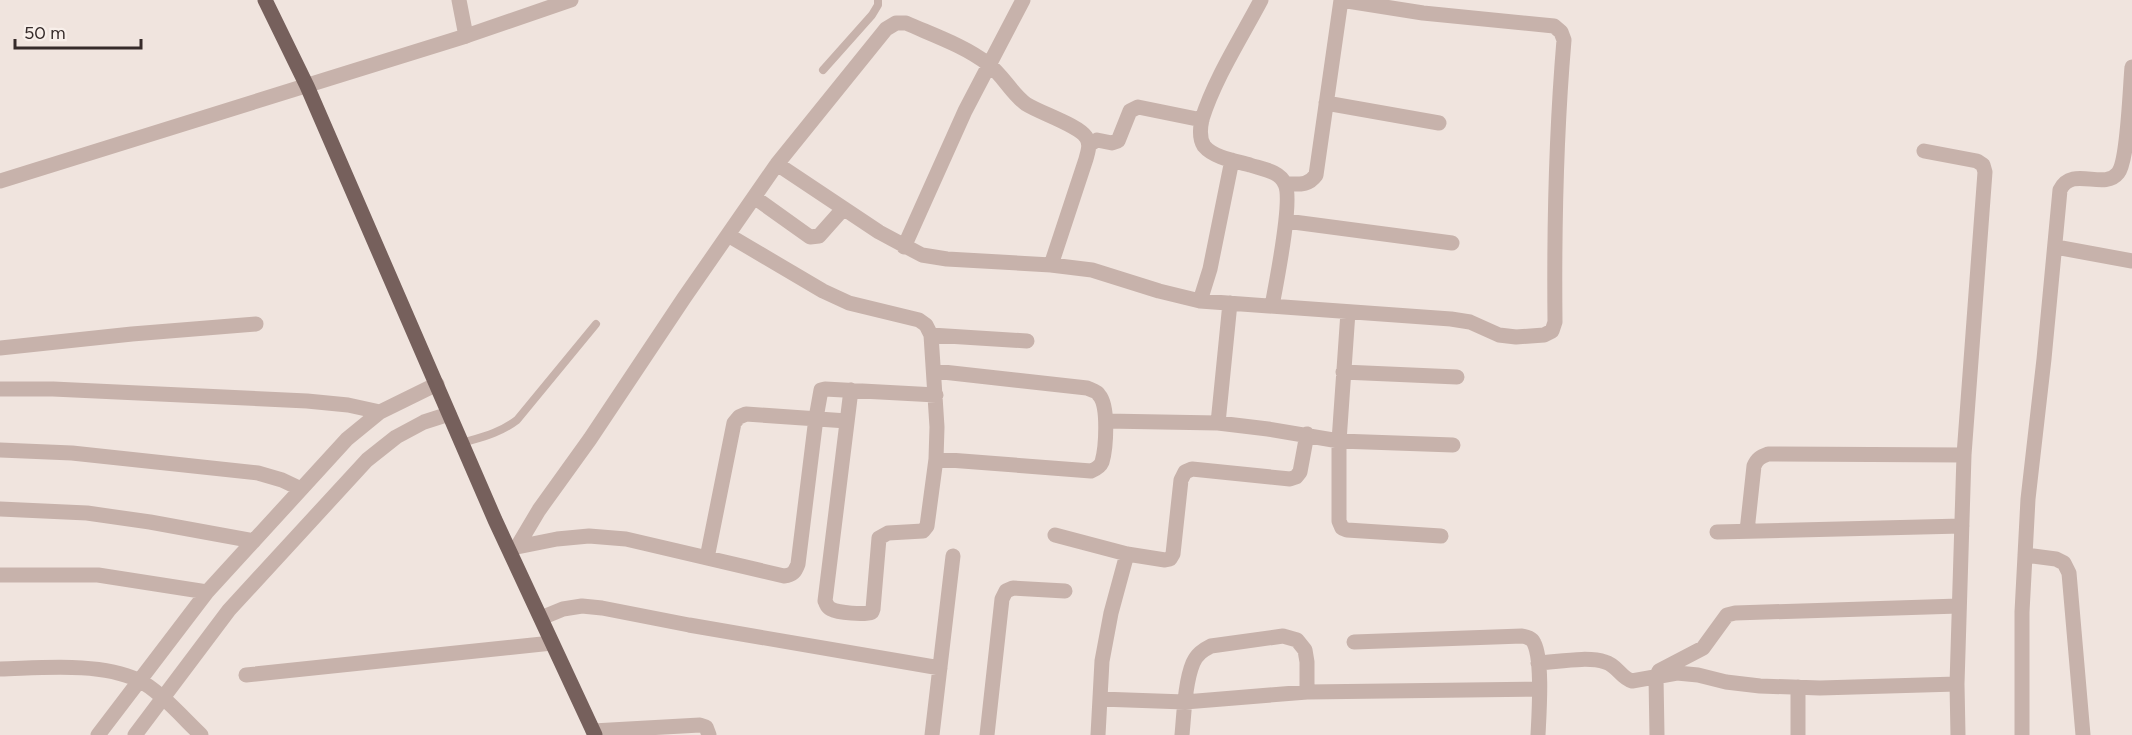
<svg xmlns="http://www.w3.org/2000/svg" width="2132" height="735" viewBox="0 0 2132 735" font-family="Figtree,sans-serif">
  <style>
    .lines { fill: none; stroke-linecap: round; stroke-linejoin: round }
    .service { stroke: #c7b2ab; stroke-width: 8 }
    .minor { stroke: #c7b2ab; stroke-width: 15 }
    .tertiary { stroke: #c7b2ab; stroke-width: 15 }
    .primary { stroke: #76605c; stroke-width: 15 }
  </style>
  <rect width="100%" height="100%" fill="#f0e4de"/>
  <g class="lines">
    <path class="service" d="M 823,70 L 872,15 L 878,5 L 878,0
      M 462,443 C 482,437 500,433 517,420 L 596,324"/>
    <path class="minor" d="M 459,0 L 466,36
      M 1261,0 C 1241,38 1215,78 1202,119 C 1200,128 1199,138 1204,146 C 1214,158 1236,161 1250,165 C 1262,169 1280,171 1285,184 C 1293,200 1276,284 1272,306
      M 1326,103 L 1439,123
      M 1089,145 L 1097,140 L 1112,143 L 1118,141 L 1130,111 L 1138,107 L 1202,120
      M 1924,151 L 1977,161 L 1983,165 L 1985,172 L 1964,455 L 1957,684 L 1958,735
      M 777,164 L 879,232 L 922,255 L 947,259 L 1051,265 L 1092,270 L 1159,291 L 1200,301 L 1451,319 L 1470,322 L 1499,335 L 1516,337 L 1544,335 L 1552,331 L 1555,322 C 1554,227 1556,134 1564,40 L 1561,32 L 1554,26 L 1423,13 L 1341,0
      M 1286,184 C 1299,184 1308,186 1316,175 L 1341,0
      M 754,197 L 810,237 L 819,236 L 843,209
      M 1286,221 L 1452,243
      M 728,235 L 823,291 L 849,303 L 919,320 L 926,325 L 931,335 L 937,427 L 936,459 L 927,526 L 923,531 L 888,533 L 879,538 L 873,609 L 872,612 C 865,615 838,613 831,609 C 827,607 827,605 825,601 L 851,390
      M 904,247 L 965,111 L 1023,0
      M 2056,247 L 2132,261
      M 1200,301 L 1210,269 L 1232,160
      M 1348,312 L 1339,441 L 1339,521 L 1342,528 L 1347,530 L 1441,536
      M 931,335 L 1027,341
      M 0,348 L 132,334 L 256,324
      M 934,371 L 1087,388 C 1091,390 1097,391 1099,395 C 1109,406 1106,448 1102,462 C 1100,467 1096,469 1091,471 L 936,459
      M 1343,372 L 1457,377
      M 0,389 L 53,389 L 307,401 L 348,405 L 380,412
      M 1106,421 L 1218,423 L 1268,429 L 1339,441 L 1453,445
      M 1218,423 L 1230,303
      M 0,450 L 72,453 L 258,473 L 282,480 L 301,489
      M 0,509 L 87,513 L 150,522 L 254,541
      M 1747,531 L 1754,466 C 1757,459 1760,457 1768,454 L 1964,455
      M 1717,532 L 1962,526
      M 1055,535 L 1127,554 L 1165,560 L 1170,559 L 1173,554 L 1181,480 L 1185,472 L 1192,469 L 1290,479 L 1296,477 L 1300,472 L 1307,434
      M 517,547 L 539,510 L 590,439 L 684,298 L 777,164 L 886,29 L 896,23 L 906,23 C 933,35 965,46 988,64 C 1003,75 1011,93 1026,104 C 1040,113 1078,125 1086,137 C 1091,144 1088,151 1086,159 L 1051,265
      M 512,548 L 557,539 L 589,536 L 626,539 L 784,576 C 793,575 795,572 798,564 L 816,418 L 821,390 L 825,389 L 936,395
      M 2025,555 L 2056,559 L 2064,563 L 2069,573 L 2083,735
      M 707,558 L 734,423 L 739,417 L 746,414 L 847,421
      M 0,575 L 98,575 L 207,592
      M 541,618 L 563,609 L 582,606 L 602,608 L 689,625 L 940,668
      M 1354,642 L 1522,636 C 1527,637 1532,638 1534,643 C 1543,661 1539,713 1538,735
      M 1538,663 C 1557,662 1588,656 1605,662 C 1617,665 1621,678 1632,681 L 1677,673 L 1698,675 L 1726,682 L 1760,686 L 1820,688 L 1957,684
      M 0,669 C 42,668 99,662 138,680 C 158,689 184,719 201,735
      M 246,675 L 552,643
      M 1798,687 L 1798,735
      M 1100,699 L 1185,702 L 1307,692 L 1539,689
      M 593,731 L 700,725 L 706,727 L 709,735
      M 98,735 L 207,592 L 347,439 L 380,412 L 437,384
      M 135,735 L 229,610 L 367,460 L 396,437 L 424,422 L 449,414
      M 932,735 L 953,556
      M 987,735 L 1002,599 L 1006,591 L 1013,588 L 1065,591
      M 1098,735 L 1102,661 L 1111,613 L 1127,554
      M 1182,735 C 1184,714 1185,682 1193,663 C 1197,654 1203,650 1211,646 L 1283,636 L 1297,640 L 1305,650 L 1307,662 L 1307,692
      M 1657,735 L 1656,677 L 1659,671 L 1703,648 L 1727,615 L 1735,613 L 1959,606
      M 2022,735 L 2022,612 L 2028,499 L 2044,359 L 2060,190 C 2072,165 2104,191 2118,173 C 2128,161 2130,87 2132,67"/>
    <path class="tertiary" d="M 0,181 L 466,36 L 571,0"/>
    <path class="primary" d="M 265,0 L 307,86 L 495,520 L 595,735"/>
  </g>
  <path d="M15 39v9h126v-9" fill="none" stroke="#362b2a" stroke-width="3"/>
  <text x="24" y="39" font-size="18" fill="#362b2a" stroke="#f8efea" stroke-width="4.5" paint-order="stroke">50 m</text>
</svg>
